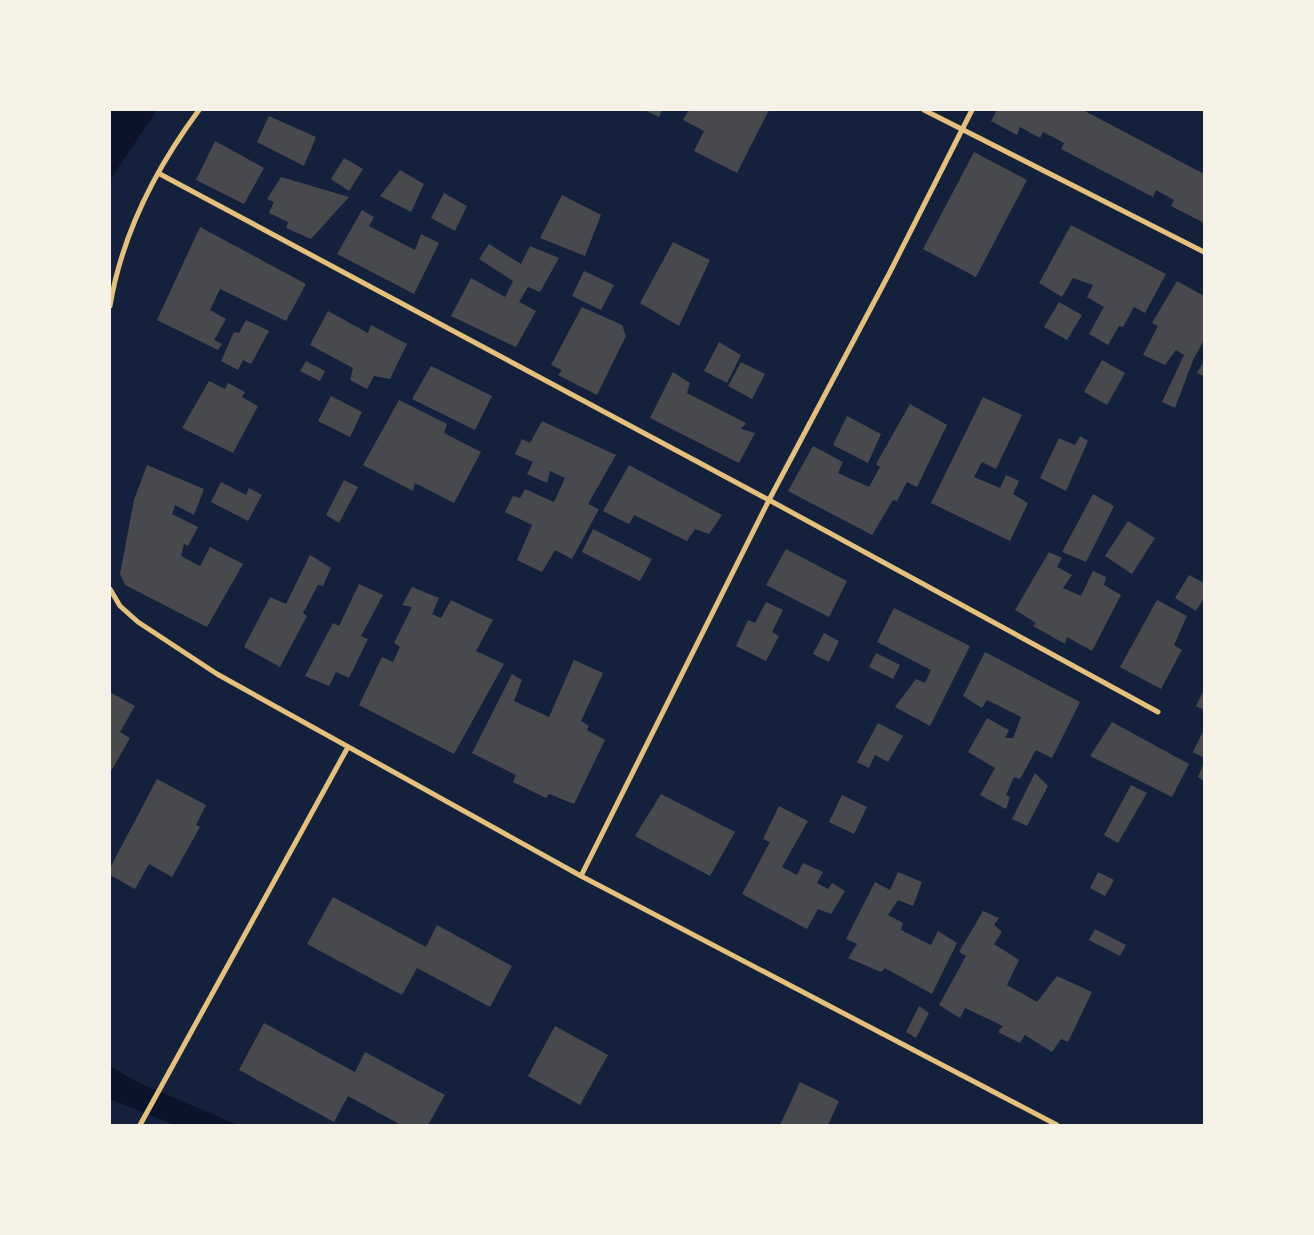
<svg xmlns="http://www.w3.org/2000/svg" width="1314" height="1235" viewBox="0 0 1314 1235" font-family="'Golos Text',sans-serif">
  <style>
    .water { fill: #0b132b }
    .building { fill: #48494c }
    .lines { fill: none; stroke-linecap: round; stroke-linejoin: round }
    .minor { stroke: #e5c07b; stroke-width: 5 }
  </style>
  <rect width="100%" height="100%" fill="#14213d"/>
  <path class="water" d="M 110,110 L 157,110 L 110,180 Z
    M 110,1066 L 139,1083 L 238,1125 L 175,1125 L 114,1101 L 110,1099 Z"/>
  <path class="building" d="M 645,110 L 662,110 L 659,117 Z
    M 689,110 L 769,110 L 737,173 L 694,151 L 704,131 L 683,120 Z
    M 997,110 L 1083,110 L 1204,174 L 1204,223 L 1171,206 L 1174,200 L 1156,190 L 1153,197 L 1061,149 L 1064,143 L 1043,132 L 1040,138 L 1020,127 L 1017,135 L 991,121 Z
    M 269,116 L 316,137 L 304,166 L 257,142 Z
    M 215,141 L 264,168 L 244,204 L 196,180 Z
    M 974,152 L 1027,180 L 976,277 L 923,249 Z
    M 344,158 L 363,169 L 349,191 L 331,179 Z
    M 400,170 L 424,184 L 411,212 L 380,196 Z
    M 281,177 L 349,197 L 311,239 L 286,228 L 288,222 L 269,213 L 274,202 L 267,199 Z
    M 444,193 L 467,206 L 455,231 L 431,218 Z
    M 562,195 L 601,215 L 585,256 L 540,238 Z
    M 362,210 L 374,217 L 369,226 L 415,250 L 421,234 L 439,243 L 414,294 L 337,254 Z
    M 1071,225 L 1166,274 L 1145,313 L 1134,307 L 1123,327 L 1119,326 L 1108,345 L 1089,334 L 1104,307 L 1087,297 L 1093,285 L 1073,278 L 1062,297 L 1039,283 Z
    M 200,227 L 306,284 L 286,321 L 220,289 L 210,310 L 226,319 L 214,340 L 222,344 L 218,350 L 157,320 Z
    M 673,242 L 710,260 L 679,326 L 640,303 Z
    M 489,244 L 521,264 L 530,246 L 559,258 L 540,292 L 528,287 L 519,302 L 536,311 L 516,347 L 451,316 L 471,278 L 505,297 L 513,281 L 479,259 Z
    M 584,271 L 614,285 L 601,310 L 572,296 Z
    M 1177,281 L 1204,296 L 1204,340 L 1193,360 L 1175,408 L 1162,402 L 1184,355 L 1176,350 L 1165,365 L 1143,355 L 1158,326 L 1152,323 Z
    M 1059,302 L 1082,315 L 1067,340 L 1044,327 Z
    M 582,307 L 622,325 L 626,336 L 597,395 L 558,375 L 562,370 L 551,365 Z
    M 328,311 L 368,333 L 371,325 L 407,344 L 390,379 L 374,376 L 367,389 L 350,380 L 353,368 L 310,345 Z
    M 246,320 L 269,331 L 251,364 L 243,360 L 238,370 L 221,361 L 234,332 L 239,333 Z
    M 719,342 L 741,355 L 727,383 L 704,371 Z
    M 1102,360 L 1125,373 L 1107,405 L 1084,392 Z
    M 306,361 L 325,371 L 320,381 L 300,371 Z
    M 1204,361 L 1204,376 L 1197,373 Z
    M 741,362 L 765,374 L 752,399 L 728,386 Z
    M 431,366 L 492,396 L 475,430 L 412,399 Z
    M 673,372 L 690,383 L 687,393 L 746,423 L 741,429 L 755,433 L 739,463 L 650,418 Z
    M 209,381 L 225,389 L 228,383 L 245,392 L 242,397 L 258,406 L 233,453 L 182,428 Z
    M 331,396 L 362,412 L 350,437 L 318,421 Z
    M 983,397 L 1022,415 L 996,469 L 982,462 L 974,477 L 1000,488 L 1006,475 L 1019,481 L 1013,494 L 1028,503 L 1010,541 L 931,503 Z
    M 399,400 L 447,424 L 444,433 L 481,452 L 454,503 L 415,483 L 413,491 L 363,465 Z
    M 910,404 L 947,425 L 917,487 L 907,482 L 897,501 L 893,500 L 872,535 L 788,491 L 813,446 L 843,462 L 838,473 L 869,487 L 880,467 L 876,464 Z
    M 847,416 L 881,434 L 868,463 L 833,445 Z
    M 542,421 L 616,455 L 588,504 L 599,509 L 572,559 L 555,550 L 542,572 L 517,560 L 532,525 L 505,512 L 513,496 L 520,498 L 525,489 L 554,502 L 565,478 L 550,471 L 547,483 L 527,474 L 533,462 L 515,454 L 522,439 L 530,443 Z
    M 1080,436 L 1088,441 L 1066,491 L 1040,478 L 1059,438 L 1075,445 Z
    M 147,465 L 204,489 L 194,515 L 175,505 L 172,514 L 198,527 L 188,546 L 184,544 L 181,556 L 200,566 L 210,547 L 243,564 L 207,627 L 125,585 L 120,574 L 134,500 Z
    M 629,465 L 722,515 L 709,534 L 695,529 L 687,541 L 634,515 L 629,524 L 603,511 Z
    M 344,480 L 358,487 L 339,523 L 326,515 Z
    M 221,482 L 246,495 L 249,488 L 262,495 L 248,521 L 211,502 Z
    M 1093,494 L 1114,506 L 1086,562 L 1062,552 Z
    M 1128,521 L 1155,538 L 1132,574 L 1105,556 Z
    M 593,529 L 652,559 L 640,581 L 582,552 Z
    M 786,549 L 847,581 L 829,617 L 766,585 Z
    M 1049,552 L 1062,558 L 1057,567 L 1072,575 L 1063,588 L 1081,596 L 1093,571 L 1106,577 L 1104,585 L 1121,595 L 1092,651 L 1067,637 L 1065,644 L 1033,626 L 1036,623 L 1015,610 Z
    M 310,555 L 331,568 L 323,586 L 318,585 L 303,613 L 307,616 L 280,667 L 244,647 L 270,597 L 286,604 Z
    M 1189,575 L 1204,583 L 1204,598 L 1196,611 L 1175,598 Z
    M 359,584 L 383,595 L 361,636 L 368,639 L 349,678 L 336,672 L 329,686 L 305,676 L 333,623 L 339,626 Z
    M 412,587 L 439,598 L 432,614 L 441,618 L 451,600 L 493,620 L 476,651 L 504,664 L 454,754 L 359,705 L 382,657 L 393,662 L 400,647 L 394,643 L 412,607 L 402,605 Z
    M 1157,600 L 1187,616 L 1174,645 L 1182,650 L 1161,689 L 1120,667 Z
    M 766,602 L 783,610 L 772,632 L 779,636 L 766,661 L 736,646 L 748,620 L 755,623 Z
    M 894,608 L 970,646 L 930,726 L 895,707 L 916,679 L 925,683 L 931,670 L 877,642 Z
    M 824,633 L 839,641 L 829,662 L 813,654 Z
    M 985,652 L 1080,702 L 1052,758 L 1036,750 L 1020,779 L 1014,777 L 1006,795 L 1010,797 L 1006,809 L 980,795 L 995,768 L 968,752 L 987,718 L 1009,730 L 1005,738 L 1013,738 L 1021,717 L 987,700 L 982,708 L 963,696 Z
    M 876,653 L 900,665 L 893,679 L 869,667 Z
    M 574,660 L 603,673 L 581,721 L 589,726 L 587,730 L 605,740 L 574,804 L 549,794 L 546,798 L 513,782 L 516,775 L 472,753 L 512,674 L 522,680 L 514,701 L 549,717 Z
    M 1204,690 L 1204,710 L 1196,706 Z
    M 110,692 L 135,706 L 120,732 L 130,738 L 110,773 Z
    M 1112,722 L 1189,764 L 1172,797 L 1090,756 Z
    M 878,723 L 903,736 L 888,762 L 875,755 L 869,768 L 857,762 Z
    M 1204,729 L 1204,758 L 1193,752 Z
    M 1204,763 L 1204,781 L 1198,777 Z
    M 1035,773 L 1048,786 L 1027,826 L 1012,819 Z
    M 157,779 L 206,805 L 196,825 L 200,827 L 172,877 L 149,864 L 135,889 L 110,875 L 110,868 Z
    M 1131,785 L 1147,793 L 1118,843 L 1104,835 Z
    M 661,794 L 735,832 L 710,876 L 635,836 Z
    M 842,795 L 867,807 L 854,834 L 829,822 Z
    M 779,806 L 808,821 L 782,867 L 797,875 L 803,863 L 823,872 L 817,883 L 828,889 L 832,883 L 845,891 L 831,914 L 818,909 L 807,929 L 742,894 L 770,842 L 763,839 Z
    M 898,872 L 922,882 L 913,906 L 898,900 L 888,915 L 903,923 L 901,930 L 931,945 L 938,931 L 957,943 L 932,994 L 885,968 L 881,972 L 848,958 L 857,944 L 846,939 L 875,882 L 890,890 Z
    M 1098,872 L 1114,880 L 1105,896 L 1090,888 Z
    M 333,897 L 426,947 L 437,925 L 512,966 L 490,1007 L 417,968 L 402,995 L 307,944 Z
    M 983,911 L 999,918 L 994,925 L 1002,932 L 994,944 L 1019,960 L 1007,985 L 1037,1002 L 1057,976 L 1092,992 L 1068,1042 L 1061,1039 L 1052,1052 L 1025,1035 L 1020,1043 L 998,1032 L 1003,1026 L 965,1008 L 960,1018 L 939,1005 L 966,956 L 959,952 Z
    M 1095,929 L 1126,945 L 1120,956 L 1089,940 Z
    M 919,1006 L 929,1013 L 916,1038 L 906,1032 Z
    M 264,1023 L 355,1072 L 365,1052 L 445,1095 L 428,1125 L 401,1125 L 348,1096 L 334,1122 L 239,1070 Z
    M 555,1026 L 608,1055 L 580,1105 L 528,1076 Z
    M 800,1082 L 839,1101 L 828,1125 L 780,1125 Z"/>
  <g class="lines">
    <path class="minor" d="M 924,110 L 1204,252
      M 158,173 L 769,500 L 1158,712
      M 110,306 C 122,234 156,168 199,110
      M 110,589 L 120,606 L 138,622 L 217,674 L 581,876 L 1057,1125
      M 581,876 L 769,500 L 890,272 L 972,110
      M 140,1125 L 348,747"/>
  </g>
  <rect width="1314" height="1235" fill="none" stroke="#f6f1e7" stroke-width="222"/>
</svg>
